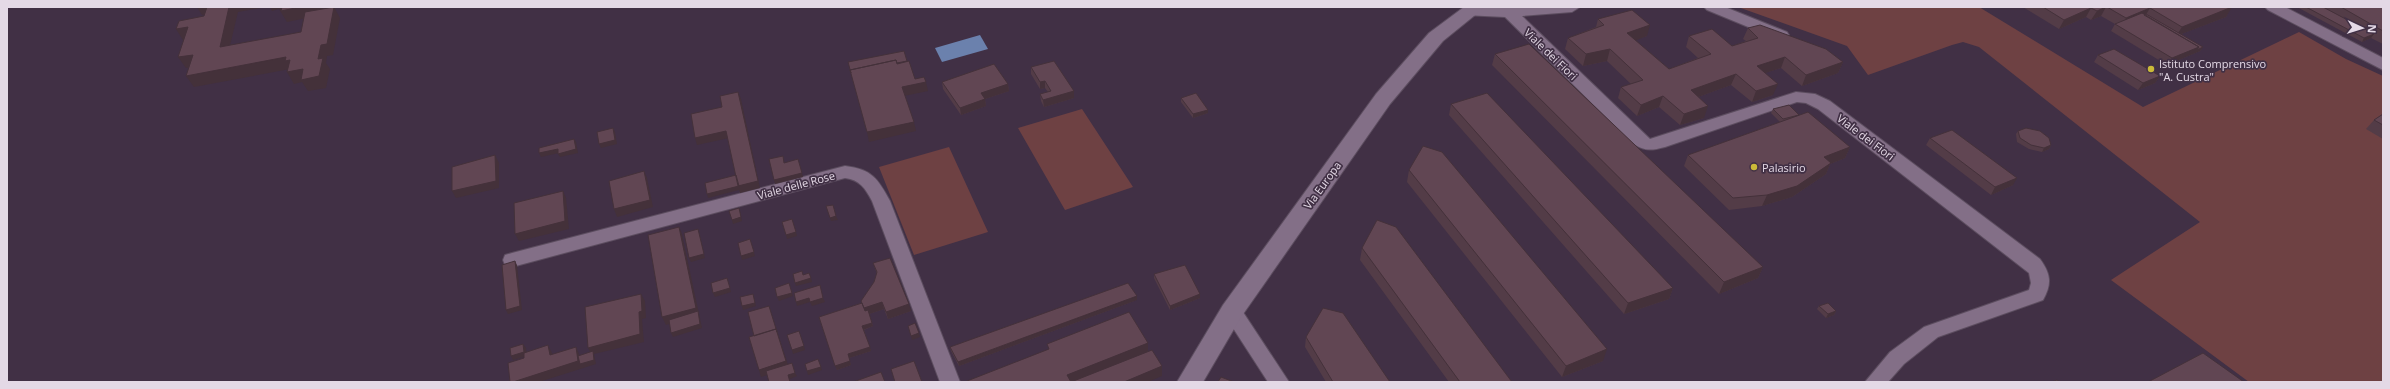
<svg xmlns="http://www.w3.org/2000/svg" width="2390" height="389" viewBox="0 0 2390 389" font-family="'Open Sans',sans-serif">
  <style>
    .green { fill: #6e4143 }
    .water { fill: #6b81ad }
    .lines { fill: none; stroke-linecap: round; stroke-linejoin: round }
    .street-casing { stroke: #5c4d5f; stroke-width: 2 }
    .secondary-casing { stroke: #5c4d5f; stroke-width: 2 }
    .street { fill: #836f87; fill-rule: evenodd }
    .secondary { fill: #836f87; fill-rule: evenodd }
    .wall { fill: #533c47 }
    .shaded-wall { fill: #44313a }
    .building { fill: #614653; stroke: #44313a }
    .poi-dot { fill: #cbba39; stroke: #413045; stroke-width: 1.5 }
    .labels { text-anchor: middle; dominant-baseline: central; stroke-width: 3.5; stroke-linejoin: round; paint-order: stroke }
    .street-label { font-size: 11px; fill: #e4d9e6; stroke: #413045 }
    .poi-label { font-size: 11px; fill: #e4d9e6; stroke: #413045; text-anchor: start }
  </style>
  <rect width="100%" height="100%" fill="#413045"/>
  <path class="green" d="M 1738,7 L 1979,7 L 2143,107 L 2299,32 L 2346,59 L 2383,76 L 2383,382 L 2249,382 L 2111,280 L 2200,222 L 1979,47 L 1963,42 L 1952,45 L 1868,75 L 1847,46 Z
    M 1082,109 L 1133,187 L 1065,210 L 1018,128 Z
    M 949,147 L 988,232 L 914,255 L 879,167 Z"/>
  <path class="water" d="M 980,35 L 988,49 L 942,62 L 935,48 Z"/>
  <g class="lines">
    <g class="street-casing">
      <path id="street" d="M 1469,7 L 1580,7 L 1572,12 L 1522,16 L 1650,139 L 1796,92 L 1815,94 L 1830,101 L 2040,259 C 2051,274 2052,284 2043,300 L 1938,337 L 1904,364 L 1888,382 L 1865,382 L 1890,352 L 1924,327 L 2029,290 L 2031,283 L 2029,273 L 1818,109 L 1806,103 L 1797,102 L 1665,147 C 1650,151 1643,151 1631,142 L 1505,17 L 1464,15 L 1461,12 Z
        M 1704,7 L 1725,7 L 1787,32 L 1789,35 L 1787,38 L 1775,38 L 1707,10 Z
        M 2265,7 L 2285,7 L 2383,58 L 2383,70 L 2268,10 Z
        M 845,166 C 872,169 878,179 890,201 L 960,382 L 940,382 L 872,201 C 865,188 860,180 845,178 L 512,267 L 505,265 L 503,260 L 505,255 L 512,253 Z
        M 1232,304 L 1239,306 L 1289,382 L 1268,382 L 1222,311 L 1225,306 Z"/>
    </g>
    <g class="secondary-casing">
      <path id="secondary" d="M 1464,7 L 1485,7 L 1443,41 L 1390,104 L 1241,317 L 1203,382 L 1177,382 L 1223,305 L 1376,94 L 1429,33 Z"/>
    </g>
    <use href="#street" class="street"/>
    <use href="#secondary" class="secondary"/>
  </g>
  <path class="wall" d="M 2023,7 L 2231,7 L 2226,17 L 2181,34 L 2203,47 L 2200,51 L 2167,65 L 2111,31 L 2115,24 L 2101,16 L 2091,20 L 2086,17 L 2059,29 Z
    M 2297,7 L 2383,7 L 2383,44 L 2371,38 L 2362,42 Z
    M 1598,19 L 1647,36 L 1635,40 L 1669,69 L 1698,58 L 1686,47 L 1689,36 L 1732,46 L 1746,41 L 1743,39 L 1748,28 L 1843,62 L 1838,73 L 1802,86 L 1781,68 L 1765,73 L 1773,95 L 1752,102 L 1731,85 L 1698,97 L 1704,118 L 1680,125 L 1659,107 L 1637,116 L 1618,98 L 1621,87 L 1631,84 L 1607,61 L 1583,66 L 1565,49 L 1568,38 L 1596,27 Z
    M 1495,54 L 1763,267 L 1758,278 L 1719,294 L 1492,65 Z
    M 2098,55 L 2160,76 L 2155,83 L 2138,90 L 2094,62 Z
    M 1031,67 L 1074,98 L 1044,107 L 1041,101 L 1040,94 L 1048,92 L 1045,88 L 1040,89 L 1031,74 Z
    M 942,82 L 1008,84 L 1009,91 L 985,99 L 986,106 L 961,115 L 943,89 Z
    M 1181,98 L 1208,110 L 1208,113 L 1193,118 L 1181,102 Z
    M 1451,104 L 1673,288 L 1669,299 L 1624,314 L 1449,115 Z
    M 1773,109 L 1799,115 L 1850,147 L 1845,158 L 1830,164 L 1826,174 L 1792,197 L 1762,206 L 1729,210 L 1684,166 L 1688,155 L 1780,122 L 1771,113 Z
    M 2383,114 L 2383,139 L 2366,129 L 2374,120 Z
    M 2018,131 L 2051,145 L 2049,149 L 2042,152 L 2029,149 L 2017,142 L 2016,134 Z
    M 1930,138 L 2013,185 L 1991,195 L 1926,145 Z
    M 1409,170 L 1603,361 L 1562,377 L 1407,182 Z
    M 1362,248 L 1512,382 L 1449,382 L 1360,260 Z
    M 873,263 L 911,311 L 888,319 L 884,309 L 869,314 L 873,326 L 864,330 L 871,351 L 849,358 L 851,365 L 837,370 L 819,317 L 862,303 L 874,282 L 877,274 Z
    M 1154,274 L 1200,298 L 1170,310 L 1154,278 Z
    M 1137,300 L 959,366 L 951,351 L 950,347 Z
    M 1819,306 L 1836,311 L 1834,315 L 1826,318 L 1817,309 Z
    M 1306,337 L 1390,382 L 1326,382 L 1305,347 Z"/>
  <path class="shaded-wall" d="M 197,7 L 212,7 L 215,13 L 202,15 Z
    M 229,7 L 266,7 L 238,12 L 227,58 L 220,47 Z
    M 270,7 L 323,7 L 321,15 L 287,22 L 279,9 L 272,11 Z
    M 334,7 L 340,18 L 333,55 L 327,56 L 326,63 L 330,69 L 326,88 L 308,91 L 302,82 L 294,84 L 287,72 L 290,69 L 194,87 L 186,76 L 286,57 L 290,60 L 318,59 L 321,45 Z
    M 2106,7 L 2101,16 L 2091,20 L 2097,11 Z
    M 2232,7 L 2226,17 L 2176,36 L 2182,27 Z
    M 2091,8 L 2086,17 L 2059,29 L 2064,20 Z
    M 2150,8 L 2144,18 L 2120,28 L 2126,18 Z
    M 1650,25 L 1647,36 L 1624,45 L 1627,33 Z
    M 188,27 L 196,38 L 183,40 L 176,29 Z
    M 2374,34 L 2371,38 L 2362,42 L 2364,38 Z
    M 2199,47 L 2203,47 L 2200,51 L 2167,65 L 2172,58 Z
    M 1610,49 L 1607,61 L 1583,66 L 1586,54 Z
    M 193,55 L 201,66 L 186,68 L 178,57 Z
    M 1785,57 L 1781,68 L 1753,77 L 1757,66 Z
    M 1843,62 L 1838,73 L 1802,86 L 1806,75 Z
    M 1736,74 L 1731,85 L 1687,101 L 1691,90 Z
    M 2160,76 L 2155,83 L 2138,90 L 2143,83 Z
    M 1045,81 L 1045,88 L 1040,89 L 1040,82 Z
    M 926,82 L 928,91 L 904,96 L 902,87 Z
    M 1008,84 L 1009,91 L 982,100 L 981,93 Z
    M 1778,84 L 1773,95 L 1752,102 L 1756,91 Z
    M 1074,91 L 1074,98 L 1044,107 L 1043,100 Z
    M 738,92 L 741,99 L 760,188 L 740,193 L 739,190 L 708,198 L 707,194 L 738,179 Z
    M 1663,96 L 1659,107 L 1637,116 L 1641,105 Z
    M 985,99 L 986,106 L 961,115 L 960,108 Z
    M 1708,106 L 1704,118 L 1680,125 L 1684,114 Z
    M 1208,110 L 1208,113 L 1193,118 L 1193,114 Z
    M 914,122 L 916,131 L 869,142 L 867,132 Z
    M 613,128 L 615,132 L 617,144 L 601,148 L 599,144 Z
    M 726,131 L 729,138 L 697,145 L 695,138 Z
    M 574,139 L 576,142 L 578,153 L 560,157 L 558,154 Z
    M 2051,145 L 2049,149 L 2042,152 L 2044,148 Z
    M 1850,147 L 1845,158 L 1830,164 L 1826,174 L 1792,197 L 1762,206 L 1767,195 L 1824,157 Z
    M 558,149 L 559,153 L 541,157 L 539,153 Z
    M 495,155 L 499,163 L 499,188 L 456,198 L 452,191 Z
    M 644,171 L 647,178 L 653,207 L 617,217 L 614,209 Z
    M 802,173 L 803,177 L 775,184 L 774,180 Z
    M 2017,178 L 2013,185 L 1991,195 L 1995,187 Z
    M 563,191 L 566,198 L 569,229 L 519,241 L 515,234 Z
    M 739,208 L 742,221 L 733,224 L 732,220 Z
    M 836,216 L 838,220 L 831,221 L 830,218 Z
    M 679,227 L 682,234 L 702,328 L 673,337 L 671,333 L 698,315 L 666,325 L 662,317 Z
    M 698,229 L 705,258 L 691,262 L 689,258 Z
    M 796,232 L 797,236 L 787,239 L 786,235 Z
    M 750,239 L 755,256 L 742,260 L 741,256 Z
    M 515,261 L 517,265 L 522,310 L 508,314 L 506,310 Z
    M 1763,267 L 1758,278 L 1719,294 L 1724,282 Z
    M 727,278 L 731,292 L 715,297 L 713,293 Z
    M 811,278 L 812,282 L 796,286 L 795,283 Z
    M 1673,288 L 1669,299 L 1624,314 L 1628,303 Z
    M 792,293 L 793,296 L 779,301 L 777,297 Z
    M 641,294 L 645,301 L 646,318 L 642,319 L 644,342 L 594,354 L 596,364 L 539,382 L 513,382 L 576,347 L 579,354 L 581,364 L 592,355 L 588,348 L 639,312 Z
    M 753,294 L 756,306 L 743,310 L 742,306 Z
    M 1200,294 L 1200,298 L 1170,310 L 1170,306 Z
    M 1137,296 L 1137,300 L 959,366 L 958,362 Z
    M 809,298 L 810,302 L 797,306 L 796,302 Z
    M 823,298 L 825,302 L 812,306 L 810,302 Z
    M 882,302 L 884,309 L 866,315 L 864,308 Z
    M 909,304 L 911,311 L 888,319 L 886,312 Z
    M 769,306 L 789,368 L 761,377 L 759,370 Z
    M 1836,311 L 1834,315 L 1826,318 L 1828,314 Z
    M 872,323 L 873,326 L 863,330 L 862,326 Z
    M 919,333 L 920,337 L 912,340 L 911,336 Z
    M 1148,343 L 1148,352 L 1074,382 L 1068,382 L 1067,375 Z
    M 523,344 L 526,348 L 527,356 L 513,360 L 511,356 Z
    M 548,345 L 552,353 L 554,362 L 550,355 Z
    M 804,346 L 805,350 L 793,354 L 792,350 Z
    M 870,347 L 871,351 L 849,358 L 848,354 Z
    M 1607,349 L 1603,361 L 1562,377 L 1566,366 Z
    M 850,361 L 851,365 L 837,370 L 835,366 Z
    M 1162,366 L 1162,376 L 1148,382 L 1124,382 Z
    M 821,367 L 822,370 L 808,375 L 807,371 Z
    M 795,373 L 797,376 L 790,379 L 790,382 L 788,375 Z"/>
  <path class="building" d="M 207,7 L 229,7 L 220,47 L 301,32 L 305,12 L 334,7 L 327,44 L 321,45 L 318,59 L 323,58 L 319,76 L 301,80 L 303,69 L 287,72 L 290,60 L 285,61 L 286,57 L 186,76 L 193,55 L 178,57 L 188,27 L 176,29 L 179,21 L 204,16 Z
    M 282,7 L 300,7 L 281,11 Z
    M 2043,7 L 2106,7 L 2097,11 L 2091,8 L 2064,20 Z
    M 2107,7 L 2232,7 L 2182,27 L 2150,8 L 2126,18 Z
    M 2306,7 L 2323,7 L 2374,34 L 2364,38 Z
    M 2341,7 L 2383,7 L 2383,31 Z
    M 1632,10 L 1650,25 L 1627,33 L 1669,69 L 1711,54 L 1689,36 L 1712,29 L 1732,46 L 1758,38 L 1748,28 L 1760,25 L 1826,49 L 1843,62 L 1806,75 L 1785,57 L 1757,66 L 1778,84 L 1756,91 L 1736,74 L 1691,90 L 1708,106 L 1684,114 L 1663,96 L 1641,105 L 1621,87 L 1643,80 L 1610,49 L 1586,54 L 1568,38 L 1604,25 L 1598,19 Z
    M 2142,13 L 2199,47 L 2172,58 L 2115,24 Z
    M 2146,14 L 2203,47 L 2197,50 L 2199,47 L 2144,15 Z
    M 1529,44 L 1763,267 L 1724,282 L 1495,54 Z
    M 2114,49 L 2160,76 L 2143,83 L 2098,55 Z
    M 904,51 L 907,61 L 897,63 L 896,60 L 850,70 L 851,73 L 848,62 Z
    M 896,60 L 897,64 L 909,61 L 915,79 L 924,77 L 926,82 L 902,87 L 914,122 L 867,132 L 850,70 Z
    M 1054,61 L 1074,91 L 1043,100 L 1040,94 L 1051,91 L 1045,81 L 1040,82 L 1031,67 Z
    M 994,64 L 1008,84 L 981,93 L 985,99 L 960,108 L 942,82 Z
    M 738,92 L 758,181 L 738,186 L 726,131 L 695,138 L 691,114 L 722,107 L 720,96 Z
    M 1196,93 L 1208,110 L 1193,114 L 1181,98 Z
    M 1487,93 L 1673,288 L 1628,303 L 1451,104 Z
    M 1789,105 L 1799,115 L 1783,119 L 1773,109 Z
    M 1808,112 L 1850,147 L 1824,157 L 1831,163 L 1797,186 L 1767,195 L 1733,198 L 1688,155 Z
    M 2383,114 L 2383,125 L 2374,120 Z
    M 613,128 L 615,140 L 599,144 L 597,132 Z
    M 2026,128 L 2040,131 L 2049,138 L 2051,145 L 2044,148 L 2031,145 L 2020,138 L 2018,131 Z
    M 1952,130 L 2017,178 L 1995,187 L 1930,138 Z
    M 574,139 L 576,149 L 558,154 L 558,149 L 539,153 L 539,148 Z
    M 1423,146 L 1442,152 L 1607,349 L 1566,366 L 1409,170 Z
    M 495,155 L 496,181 L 452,191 L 452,167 Z
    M 783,156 L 784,163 L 798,159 L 802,173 L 774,180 L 769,159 Z
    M 644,171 L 650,200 L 614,209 L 609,181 Z
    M 736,175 L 739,186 L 707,194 L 705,183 Z
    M 563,191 L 565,221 L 515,234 L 514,203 Z
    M 833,205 L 836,216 L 830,218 L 826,206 Z
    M 739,208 L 741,217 L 732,220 L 729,211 Z
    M 792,219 L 796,232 L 786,235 L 782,222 Z
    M 1377,220 L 1396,227 L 1512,382 L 1460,382 L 1362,248 Z
    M 679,227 L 696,308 L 662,317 L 648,235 Z
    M 698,229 L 704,254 L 689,258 L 684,233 Z
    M 750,239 L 754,252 L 741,256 L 738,243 Z
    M 890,258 L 909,304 L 886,312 L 882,302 L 864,308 L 861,301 L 874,282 L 877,272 L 873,263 Z
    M 515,261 L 520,306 L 506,310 L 502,265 Z
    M 1185,265 L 1200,294 L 1170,306 L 1154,274 Z
    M 802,271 L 803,275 L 809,273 L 811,278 L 795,283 L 793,274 Z
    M 727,278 L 730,288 L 713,293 L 711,283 Z
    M 789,283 L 792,293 L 777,297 L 775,288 Z
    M 1128,283 L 1137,296 L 958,362 L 950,347 Z
    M 820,285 L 823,298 L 810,302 L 809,298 L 796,302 L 794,293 Z
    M 641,294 L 642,311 L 639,312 L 640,334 L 588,348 L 585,307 Z
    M 753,294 L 755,303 L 742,306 L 740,297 Z
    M 862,303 L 865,311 L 868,310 L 872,323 L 862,326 L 870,347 L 848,354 L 850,361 L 835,366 L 819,317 Z
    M 1828,303 L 1836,311 L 1828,314 L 1819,306 Z
    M 769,306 L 777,332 L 776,329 L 754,336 L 748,312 Z
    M 1323,308 L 1343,313 L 1390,382 L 1333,382 L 1306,337 Z
    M 698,311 L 700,324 L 671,333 L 669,320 Z
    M 1129,312 L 1148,343 L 1067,375 L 1071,382 L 1152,350 L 1162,366 L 1124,382 L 968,382 L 967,381 L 1049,349 L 1047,344 Z
    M 915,323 L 919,333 L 911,336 L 908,326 Z
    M 776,329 L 786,361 L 759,370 L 749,337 Z
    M 799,331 L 804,346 L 792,350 L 787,335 Z
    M 523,344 L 524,352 L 511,356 L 510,348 Z
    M 548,345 L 550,355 L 576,347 L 578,361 L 513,382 L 510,382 L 508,363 L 524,358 L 524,353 Z
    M 593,351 L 594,360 L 580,364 L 578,356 Z
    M 2203,353 L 2244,382 L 2148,382 Z
    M 818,359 L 821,367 L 807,371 L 805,364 Z
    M 914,361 L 922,382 L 895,382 L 891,369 Z
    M 792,363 L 795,373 L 788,375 L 790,382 L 769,382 L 766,371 Z
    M 881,372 L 885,382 L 853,382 Z
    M 1221,377 L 1234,382 L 1218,382 Z
    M 2057,380 L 2060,382 L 2051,382 Z"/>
  <g class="poi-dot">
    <circle cx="2151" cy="69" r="4"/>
    <circle cx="1754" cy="167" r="4"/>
  </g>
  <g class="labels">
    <g class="street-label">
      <text transform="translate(1551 54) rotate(44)">Viale dei Fiori</text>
      <text transform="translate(1866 137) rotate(37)">Viale dei Fiori</text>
      <text transform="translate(796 185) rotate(-15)">Viale delle Rose</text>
      <text transform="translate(1322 185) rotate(-54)">Via Europa</text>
    </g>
    <g class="poi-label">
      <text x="2159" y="63">Istituto Comprensivo<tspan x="2159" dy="13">"A. Custra"</tspan></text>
      <text x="1762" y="167">Palasirio</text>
    </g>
  </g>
  <rect width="2390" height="389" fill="none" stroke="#e4d9e6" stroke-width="16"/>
  <g transform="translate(2362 28) rotate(94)" stroke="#413045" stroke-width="3" paint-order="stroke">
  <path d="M0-3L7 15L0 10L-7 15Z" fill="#e4d9e6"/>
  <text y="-6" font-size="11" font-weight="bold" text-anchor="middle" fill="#e4d9e6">N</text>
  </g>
</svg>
